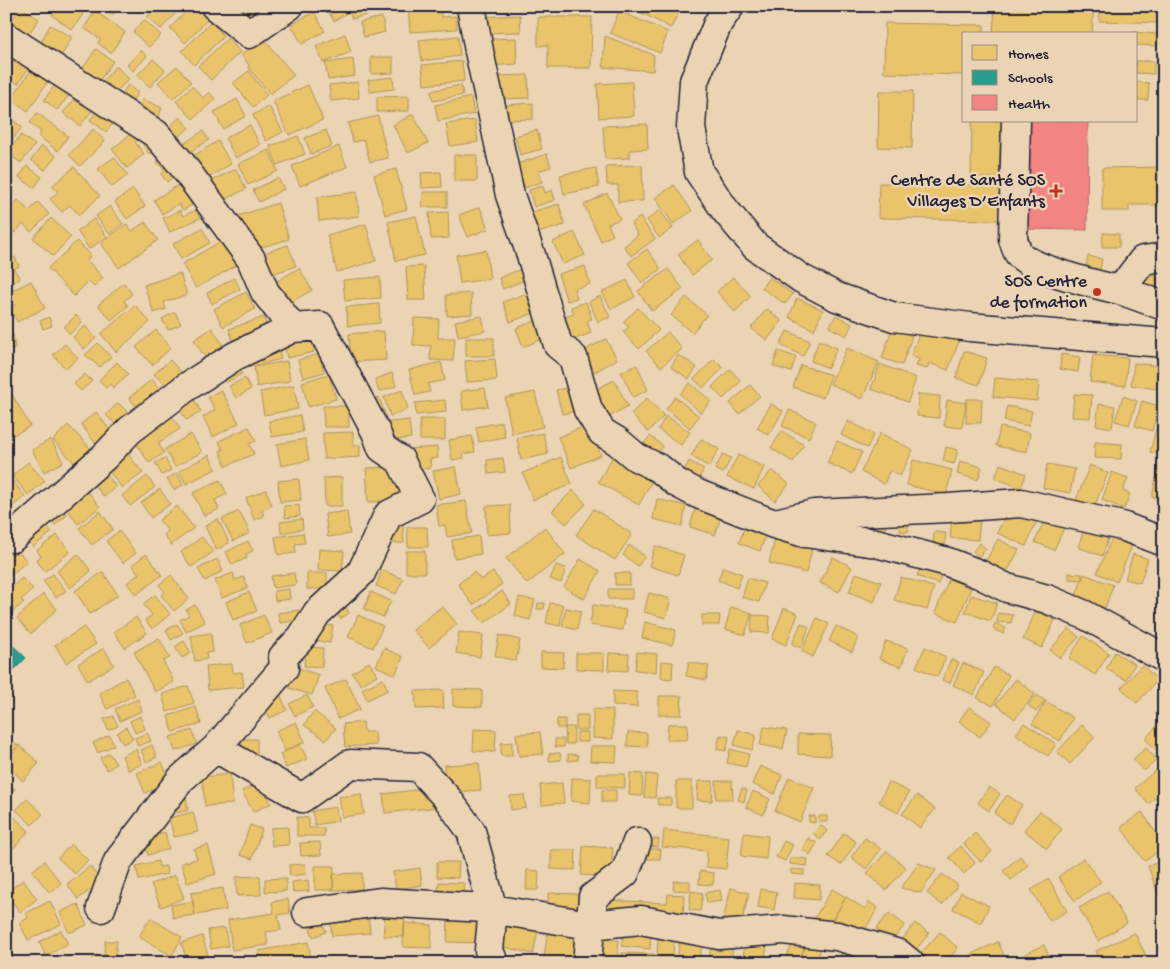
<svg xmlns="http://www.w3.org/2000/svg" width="1170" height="969" viewBox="0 0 1170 969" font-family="'Gochi Hand',sans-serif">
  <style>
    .homes { fill: #e9c46a; stroke: #ad935c }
    .schools { fill: #2a9d8f; stroke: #287876 }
    .health { fill: #f28482; stroke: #b4676d }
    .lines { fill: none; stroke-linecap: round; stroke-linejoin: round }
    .street-casing { stroke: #22223b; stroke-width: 31 }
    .secondary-casing { stroke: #22223b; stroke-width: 31 }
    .street { stroke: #ead4b3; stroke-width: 28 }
    .secondary { stroke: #ead4b3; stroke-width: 28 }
    .poi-dot { fill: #c8321e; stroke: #ead4b3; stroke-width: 2 }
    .labels { text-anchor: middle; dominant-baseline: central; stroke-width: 5; stroke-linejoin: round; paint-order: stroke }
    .poi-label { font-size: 18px; fill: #22223b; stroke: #ead4b3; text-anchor: end }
  </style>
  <rect width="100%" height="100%" fill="#ead4b3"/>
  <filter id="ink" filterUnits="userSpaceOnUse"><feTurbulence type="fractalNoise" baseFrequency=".02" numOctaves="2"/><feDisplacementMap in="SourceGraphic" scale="10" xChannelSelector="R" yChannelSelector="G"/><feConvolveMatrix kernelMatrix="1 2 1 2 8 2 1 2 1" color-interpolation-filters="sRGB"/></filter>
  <g filter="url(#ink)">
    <path class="homes" d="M 58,6 L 73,6 L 83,14 L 72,30 L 52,15 Z
      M 98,6 L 119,6 L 112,16 Z
      M 157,6 L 167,6 L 175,14 L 161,29 L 147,17 Z
      M 172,6 L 186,6 L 180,13 Z
      M 191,6 L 196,6 L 209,18 L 185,43 L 170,28 Z
      M 243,6 L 268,6 L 253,19 Z
      M 325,6 L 358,6 L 334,21 Z
      M 376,6 L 380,6 L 381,11 L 352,19 L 350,13 Z
      M 408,6 L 440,6 L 441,17 L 456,16 L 457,29 L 410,32 Z
      M 478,6 L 511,6 L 511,10 L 478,9 Z
      M 628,6 L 682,6 L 671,28 Z
      M 995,6 L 1094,6 L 1092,34 L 993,34 Z
      M 1100,6 L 1164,6 L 1164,23 L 1099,21 Z
      M 21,7 L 39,19 L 24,41 L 6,28 Z
      M 95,11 L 125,32 L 111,53 L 98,43 L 100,39 L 84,28 Z
      M 619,11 L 668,32 L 660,53 L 610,33 Z
      M 314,12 L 325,31 L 302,44 L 291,25 Z
      M 520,15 L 521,32 L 482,33 L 481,17 Z
      M 382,17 L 385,32 L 364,37 L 360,22 Z
      M 538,17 L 592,17 L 591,68 L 548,68 L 548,45 L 538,46 Z
      M 144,20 L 161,35 L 149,47 L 133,32 Z
      M 211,22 L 224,36 L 194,65 L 182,51 Z
      M 885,23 L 984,25 L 984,34 L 964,34 L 964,75 L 884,73 Z
      M 50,25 L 72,37 L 59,60 L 38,48 Z
      M 1133,32 L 1158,34 L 1158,46 L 1136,45 L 1136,34 L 1133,34 Z
      M 345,34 L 351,52 L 323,63 L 316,46 Z
      M 458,36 L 460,56 L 422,61 L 419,40 Z
      M 605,36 L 654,55 L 653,71 L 603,67 Z
      M 228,38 L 240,52 L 211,80 L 198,66 Z
      M 263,38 L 294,75 L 270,94 L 248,67 L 249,65 L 241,55 Z
      M 516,38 L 517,64 L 491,66 L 490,39 Z
      M 96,49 L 113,61 L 98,83 L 81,71 Z
      M 141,50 L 147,56 L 133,71 L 127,65 Z
      M 8,52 L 29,67 L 18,84 L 6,76 L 6,55 Z
      M 371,57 L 393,57 L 393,73 L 371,74 Z
      M 153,59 L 165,70 L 150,87 L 137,75 Z
      M 353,59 L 355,76 L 328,80 L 325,63 Z
      M 462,61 L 464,81 L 424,85 L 422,65 Z
      M 1136,61 L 1154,61 L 1154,74 L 1136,73 Z
      M 36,63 L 52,75 L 28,111 L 11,99 Z
      M 116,66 L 129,79 L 114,94 L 102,82 Z
      M 177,66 L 191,82 L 173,99 L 158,82 Z
      M 249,71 L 267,95 L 253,107 L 233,83 Z
      M 528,75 L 529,98 L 498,99 L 498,76 Z
      M 393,77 L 394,89 L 370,92 L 368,80 Z
      M 57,82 L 71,93 L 57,110 L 44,100 Z
      M 358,82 L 359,98 L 331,101 L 329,85 Z
      M 632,82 L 634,116 L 599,118 L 597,84 Z
      M 1136,82 L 1149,83 L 1148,100 L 1136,100 Z
      M 128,85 L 138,93 L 128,107 L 118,100 Z
      M 308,85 L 323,120 L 289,135 L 273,101 Z
      M 461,85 L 463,95 L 433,101 L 431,91 Z
      M 192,86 L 203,98 L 209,92 L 215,99 L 193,119 L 176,101 Z
      M 879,91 L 913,91 L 912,148 L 878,147 Z
      M 78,95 L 94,108 L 80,126 L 63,113 Z
      M 409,96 L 409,111 L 377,112 L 377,97 Z
      M 471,97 L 474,114 L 438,121 L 435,105 Z
      M 143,99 L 162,108 L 157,120 L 137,111 Z
      M 237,99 L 246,116 L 223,129 L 214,112 Z
      M 533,103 L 533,119 L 505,120 L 504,105 Z
      M 269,106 L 283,132 L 266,141 L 253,115 Z
      M 100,107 L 116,120 L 106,132 L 90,120 Z
      M 37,113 L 68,136 L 58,151 L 38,136 L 41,132 L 30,123 Z
      M 413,114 L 428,143 L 408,153 L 393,125 Z
      M 6,115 L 22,127 L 6,148 Z
      M 378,116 L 388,158 L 370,162 L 364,140 L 353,142 L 348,123 Z
      M 180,117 L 189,128 L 177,138 L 168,128 Z
      M 475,120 L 478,142 L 450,146 L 446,124 Z
      M 972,121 L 1001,121 L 999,178 L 971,177 Z
      M 647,124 L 648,149 L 630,150 L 630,158 L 605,159 L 603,126 Z
      M 250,125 L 260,145 L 236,158 L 225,138 Z
      M 93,129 L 105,141 L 80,166 L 69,155 Z
      M 326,130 L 332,146 L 311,154 L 305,138 Z
      M 537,130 L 542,149 L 520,155 L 515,136 Z
      M 203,131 L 209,140 L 188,153 L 183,144 Z
      M 133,132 L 139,139 L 135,142 L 144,154 L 127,168 L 112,149 Z
      M 21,135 L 35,145 L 21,163 L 7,153 Z
      M 152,136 L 159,148 L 149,154 L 142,143 Z
      M 298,136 L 305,154 L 277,165 L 270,146 Z
      M 218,141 L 231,164 L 206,179 L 193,156 Z
      M 42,146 L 56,156 L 45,170 L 31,160 Z
      M 339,146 L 347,167 L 300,186 L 292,166 Z
      M 269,150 L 278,171 L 248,185 L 238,164 Z
      M 167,154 L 180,171 L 167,182 L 161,174 L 165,171 L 157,162 Z
      M 547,154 L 551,167 L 538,171 L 542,182 L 525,188 L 517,164 Z
      M 454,155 L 477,155 L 477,181 L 454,181 Z
      M 114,157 L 128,175 L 112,187 L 98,169 Z
      M 642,165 L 643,201 L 618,202 L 618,185 L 607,185 L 606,166 Z
      M 27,166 L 42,177 L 34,188 L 19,177 Z
      M 74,167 L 100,196 L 79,215 L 70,205 L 62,212 L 50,199 L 58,192 L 52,186 Z
      M 1164,167 L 1164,205 L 1129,205 L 1129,211 L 1102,211 L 1102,168 Z
      M 596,168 L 599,187 L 564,194 L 560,175 Z
      M 236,169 L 246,189 L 218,203 L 208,182 Z
      M 396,169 L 407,209 L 385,215 L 374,175 Z
      M 441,172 L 442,187 L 422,188 L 421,173 Z
      M 278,178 L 284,189 L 259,202 L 253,190 Z
      M 879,183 L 1001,185 L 1000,220 L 878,218 Z
      M 180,184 L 192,205 L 183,210 L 179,204 L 162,214 L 154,200 Z
      M 674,185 L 692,211 L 673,224 L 655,198 Z
      M 543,186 L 545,193 L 552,190 L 555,200 L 534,207 L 529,190 Z
      M 133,189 L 145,206 L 127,219 L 115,202 Z
      M 357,192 L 359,216 L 319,221 L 317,197 Z
      M 423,192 L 447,192 L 447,207 L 422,207 Z
      M 607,193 L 620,219 L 608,224 L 613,235 L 601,241 L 584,205 Z
      M 18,200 L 29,211 L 38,202 L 49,214 L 31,232 L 23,224 L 15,233 L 6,224 L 6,213 Z
      M 278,203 L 289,239 L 249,251 L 238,216 Z
      M 559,204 L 565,225 L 534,234 L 528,213 Z
      M 110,206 L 123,224 L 109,234 L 96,216 Z
      M 480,207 L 488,229 L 468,237 L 459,215 Z
      M 180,210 L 183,216 L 196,210 L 200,218 L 170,232 L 163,218 Z
      M 660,210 L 673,228 L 659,238 L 647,220 Z
      M 448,212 L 449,238 L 431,239 L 429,213 Z
      M 416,216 L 425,255 L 396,261 L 388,222 Z
      M 640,217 L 655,239 L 631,256 L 624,246 L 638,235 L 631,224 Z
      M 51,218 L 71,237 L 53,256 L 33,238 Z
      M 94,219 L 107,237 L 89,249 L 77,231 Z
      M 145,222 L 158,240 L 119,268 L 101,243 L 126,224 L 132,231 Z
      M 366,224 L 376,261 L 337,272 L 327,235 Z
      M 202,228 L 210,243 L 181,259 L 173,244 Z
      M 574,232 L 585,255 L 563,264 L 553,242 Z
      M 1103,233 L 1119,234 L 1119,247 L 1102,247 Z
      M 228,237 L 242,262 L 196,288 L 182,264 Z
      M 698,240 L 712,260 L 692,275 L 678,254 Z
      M 77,241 L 91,255 L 87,260 L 103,278 L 94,287 L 89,281 L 74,296 L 48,268 Z
      M 288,245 L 296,266 L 266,276 L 258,255 Z
      M 647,249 L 661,269 L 642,283 L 628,263 Z
      M 486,250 L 490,279 L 460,283 L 456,255 Z
      M 1088,256 L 1102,259 L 1100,270 L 1086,267 Z
      M 15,257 L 19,266 L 14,269 L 20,279 L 6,287 L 6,262 Z
      M 424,266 L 426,300 L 408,300 L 406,267 Z
      M 585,266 L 590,284 L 574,289 L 577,298 L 567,301 L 558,274 Z
      M 299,268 L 312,290 L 286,305 L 274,283 Z
      M 521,269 L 525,280 L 503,289 L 499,278 Z
      M 668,269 L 683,289 L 652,311 L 638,291 Z
      M 180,273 L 187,295 L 164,302 L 166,309 L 154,313 L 144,285 Z
      M 1142,276 L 1156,276 L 1156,290 L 1142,290 Z
      M 380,277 L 381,298 L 345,301 L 343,280 Z
      M 733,277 L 751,296 L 735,312 L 717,292 Z
      M 769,277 L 793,294 L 785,304 L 762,288 Z
      M 234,278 L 240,289 L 212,304 L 207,293 Z
      M 627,280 L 635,297 L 611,309 L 602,292 Z
      M 31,281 L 45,308 L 17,322 L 10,308 L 15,305 L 9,292 Z
      M 124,283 L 132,294 L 124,301 L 128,306 L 111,320 L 98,305 Z
      M 246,292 L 255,309 L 223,327 L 214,309 Z
      M 471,293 L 472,314 L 447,316 L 446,295 Z
      M 527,293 L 534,313 L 510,322 L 503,302 Z
      M 600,296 L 610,317 L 598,322 L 589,302 Z
      M 686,297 L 707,315 L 692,333 L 671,315 Z
      M 797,298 L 823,310 L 814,330 L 789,317 Z
      M 586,302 L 592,319 L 587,321 L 591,333 L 563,344 L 554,321 L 574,314 L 571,307 Z
      M 379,304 L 380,323 L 348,326 L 346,307 Z
      M 135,305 L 150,322 L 116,352 L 101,334 Z
      M 638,308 L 659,330 L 639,349 L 623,332 L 629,327 L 623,322 Z
      M 767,309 L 782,321 L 767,340 L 751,328 Z
      M 175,312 L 181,324 L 168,330 L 162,319 Z
      M 76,315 L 82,322 L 70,334 L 64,327 Z
      M 836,315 L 852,324 L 846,336 L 829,327 Z
      M 482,316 L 485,331 L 458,336 L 455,321 Z
      M 49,317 L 52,326 L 43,329 L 40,321 Z
      M 264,317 L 270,336 L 235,348 L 229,329 Z
      M 414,318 L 439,319 L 438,338 L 455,338 L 453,361 L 430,360 L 431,346 L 413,345 Z
      M 541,319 L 547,337 L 523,347 L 516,328 Z
      M 85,326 L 96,338 L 84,349 L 73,337 Z
      M 212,328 L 228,353 L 210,365 L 194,340 Z
      M 921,328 L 959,341 L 948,370 L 929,363 L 927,369 L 916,366 L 919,359 L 911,356 Z
      M 892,329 L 912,336 L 902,365 L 882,358 Z
      M 156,330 L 171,348 L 152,365 L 136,347 Z
      M 384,331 L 386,360 L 351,362 L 349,334 Z
      M 787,331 L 810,341 L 803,356 L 780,345 Z
      M 668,332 L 682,349 L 661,367 L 646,351 Z
      M 13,334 L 15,348 L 6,349 L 6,335 Z
      M 466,338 L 494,338 L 494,356 L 466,356 Z
      M 312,339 L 314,352 L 287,358 L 284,345 Z
      M 606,339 L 617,359 L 595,372 L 583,351 Z
      M 819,340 L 837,348 L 828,368 L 811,361 Z
      M 98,343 L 111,357 L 100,367 L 85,355 Z
      M 277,343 L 281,359 L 250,367 L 246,352 Z
      M 65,344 L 78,358 L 66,369 L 53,355 Z
      M 847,348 L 879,362 L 862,399 L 830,384 Z
      M 778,351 L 796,357 L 791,372 L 773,366 Z
      M 964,351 L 987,358 L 979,385 L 956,378 Z
      M 319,354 L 324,372 L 303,378 L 298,360 Z
      M 1061,354 L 1080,357 L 1078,372 L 1060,369 Z
      M 678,355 L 697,367 L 689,379 L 671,367 Z
      M 1093,355 L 1128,358 L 1125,386 L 1090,382 Z
      M 495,359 L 497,380 L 467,382 L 465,361 Z
      M 714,359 L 723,368 L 703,388 L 694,379 Z
      M 170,360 L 182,373 L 167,387 L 154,374 Z
      M 287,361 L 290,381 L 257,387 L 254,367 Z
      M 117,362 L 128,374 L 113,388 L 110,384 L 106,388 L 99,380 Z
      M 235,362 L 242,374 L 226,383 L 220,372 Z
      M 441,362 L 445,380 L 428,384 L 430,392 L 415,395 L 409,370 Z
      M 1134,363 L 1160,366 L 1157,389 L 1131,385 Z
      M 880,364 L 916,378 L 908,402 L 871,389 Z
      M 637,365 L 648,390 L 633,397 L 621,372 Z
      M 801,365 L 831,375 L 823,398 L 793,387 Z
      M 730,369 L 741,381 L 723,399 L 712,387 Z
      M 392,373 L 396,386 L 379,392 L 375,379 Z
      M 85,374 L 92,381 L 81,391 L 74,384 Z
      M 329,374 L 336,399 L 308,407 L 302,382 Z
      M 245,378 L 251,389 L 236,398 L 229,386 Z
      M 995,378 L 1039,382 L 1037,401 L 993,397 Z
      M 152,379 L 165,396 L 143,414 L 129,398 Z
      M 614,380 L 628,406 L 600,422 L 585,395 Z
      M 690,383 L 711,401 L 701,413 L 680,394 Z
      M 294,385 L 298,409 L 264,415 L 260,392 Z
      M 750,385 L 760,396 L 739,414 L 730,403 Z
      M 576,386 L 581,410 L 562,414 L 556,390 Z
      M 485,388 L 488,406 L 463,410 L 461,391 Z
      M 9,389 L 30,426 L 14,435 L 6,421 L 6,391 Z
      M 221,390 L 239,423 L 213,437 L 203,417 L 215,410 L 208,397 Z
      M 402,390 L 408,409 L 390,416 L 384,397 Z
      M 190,392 L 201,412 L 186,420 L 175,401 Z
      M 535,392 L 543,427 L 512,434 L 505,398 Z
      M 918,394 L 940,396 L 939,418 L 917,416 Z
      M 1074,394 L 1092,395 L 1090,418 L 1072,417 Z
      M 1123,396 L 1137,401 L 1129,425 L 1115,421 Z
      M 379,397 L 386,417 L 374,421 L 368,401 Z
      M 675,397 L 699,416 L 690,428 L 666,409 Z
      M 647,398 L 664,416 L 648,432 L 631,414 Z
      M 966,399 L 982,399 L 981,423 L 966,423 Z
      M 445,400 L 446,412 L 416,415 L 415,403 Z
      M 947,400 L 966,403 L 962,428 L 944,426 Z
      M 1142,401 L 1159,406 L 1152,431 L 1135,426 Z
      M 118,403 L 132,416 L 120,429 L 106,415 Z
      M 771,404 L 783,411 L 769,435 L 757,428 Z
      M 1099,404 L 1115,406 L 1112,428 L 1096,425 Z
      M 323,406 L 349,406 L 349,427 L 324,427 Z
      M 1007,406 L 1032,411 L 1029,426 L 1004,421 Z
      M 167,408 L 180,429 L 158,443 L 164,453 L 149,463 L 133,438 Z
      M 789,410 L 816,422 L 809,438 L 782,426 Z
      M 96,412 L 117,439 L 101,451 L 81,424 Z
      M 300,415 L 303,432 L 272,437 L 269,421 Z
      M 666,416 L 690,432 L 681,445 L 658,429 Z
      M 1159,417 L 1164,418 L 1164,456 L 1150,452 Z
      M 420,419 L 445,419 L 445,440 L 420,440 Z
      M 409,420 L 411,438 L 384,442 L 382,423 Z
      M 848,421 L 874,434 L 867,448 L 841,435 Z
      M 502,422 L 505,437 L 479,442 L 476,427 Z
      M 68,425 L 93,451 L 77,466 L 53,440 Z
      M 588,425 L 601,455 L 571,468 L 558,437 Z
      M 249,427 L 256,441 L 249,444 L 254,454 L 226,466 L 220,451 L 223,450 L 219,441 Z
      M 1000,427 L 1030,433 L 1027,452 L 996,446 Z
      M 782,431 L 804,445 L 793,462 L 771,448 Z
      M 353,432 L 353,446 L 360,445 L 360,457 L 324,459 L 323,433 Z
      M 543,433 L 548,454 L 521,460 L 517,438 Z
      M 880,433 L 913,450 L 900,476 L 890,470 L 884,484 L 861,472 Z
      M 191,434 L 202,452 L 175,467 L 165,449 Z
      M 472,436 L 475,452 L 463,454 L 464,458 L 452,460 L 449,440 Z
      M 650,436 L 663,446 L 652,461 L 639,450 Z
      M 51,439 L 63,462 L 44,472 L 32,450 Z
      M 305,439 L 309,460 L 281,466 L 277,444 Z
      M 701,439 L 719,449 L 709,467 L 691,456 Z
      M 837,441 L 862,452 L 852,474 L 827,463 Z
      M 1095,442 L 1122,444 L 1121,459 L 1094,458 Z
      M 437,447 L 438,458 L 430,459 L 431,468 L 410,470 L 408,449 Z
      M 946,447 L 958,450 L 954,464 L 943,461 Z
      M 124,449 L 143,473 L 122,488 L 104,465 Z
      M 615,453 L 655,475 L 639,505 L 598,482 Z
      M 723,454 L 731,458 L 723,473 L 715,469 Z
      M 209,455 L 216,469 L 186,484 L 179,471 Z
      M 738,455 L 764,467 L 754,489 L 727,477 Z
      M 561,457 L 572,484 L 533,500 L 523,473 Z
      M 165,458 L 171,470 L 162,475 L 155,463 Z
      M 503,458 L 505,472 L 488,474 L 487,460 Z
      M 913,460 L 952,470 L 946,495 L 907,485 Z
      M 689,461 L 704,469 L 697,482 L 683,473 Z
      M 960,461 L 982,467 L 978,480 L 957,474 Z
      M 28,462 L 45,481 L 28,495 L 12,476 Z
      M 1000,464 L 1026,474 L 1021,488 L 995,478 Z
      M 1047,464 L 1075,469 L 1070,493 L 1043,488 Z
      M 1159,464 L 1164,465 L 1164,500 L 1152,497 Z
      M 1090,465 L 1108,473 L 1092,512 L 1074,505 Z
      M 397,467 L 399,501 L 368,502 L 366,468 Z
      M 456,467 L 461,494 L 439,499 L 433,471 Z
      M 102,468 L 116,487 L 104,497 L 89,478 Z
      M 772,470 L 789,484 L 775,501 L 758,486 Z
      M 1112,472 L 1128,478 L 1123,491 L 1130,494 L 1124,509 L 1102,500 Z
      M 177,473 L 183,485 L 174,490 L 167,479 Z
      M 147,476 L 155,487 L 130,506 L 122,496 Z
      M 342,477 L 342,506 L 325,506 L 324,478 Z
      M 10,478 L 25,496 L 11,508 L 8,504 L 6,506 L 6,481 Z
      M 299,479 L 301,500 L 280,502 L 278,481 Z
      M 220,480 L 227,494 L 215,500 L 219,509 L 204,516 L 193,493 Z
      M 82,484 L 100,507 L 78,524 L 61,501 Z
      M 160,489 L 170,504 L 151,518 L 141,503 Z
      M 266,490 L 272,506 L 262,510 L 264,516 L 254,520 L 246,498 Z
      M 573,490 L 586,504 L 566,524 L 552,511 Z
      M 657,499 L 686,506 L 682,526 L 653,519 Z
      M 466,501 L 472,533 L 447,537 L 445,525 L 439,526 L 436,505 Z
      M 59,504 L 67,515 L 55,525 L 46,514 Z
      M 299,505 L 300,516 L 285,518 L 284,506 Z
      M 510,505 L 511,533 L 487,535 L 486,506 Z
      M 177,506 L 194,528 L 171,545 L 164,535 L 168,531 L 159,520 Z
      M 1009,507 L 1037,520 L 1026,546 L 997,533 Z
      M 594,509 L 632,534 L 615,560 L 576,535 Z
      M 695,509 L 721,517 L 715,535 L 690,527 Z
      M 11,510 L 18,520 L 6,529 L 6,514 Z
      M 100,511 L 113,529 L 92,545 L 79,528 Z
      M 239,511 L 250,533 L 233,541 L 222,519 Z
      M 347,511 L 350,534 L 328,537 L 325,514 Z
      M 952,516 L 980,518 L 978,540 L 950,538 Z
      M 218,519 L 229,543 L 216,550 L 205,526 Z
      M 302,519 L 303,529 L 281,533 L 280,522 Z
      M 866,519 L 886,520 L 885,530 L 865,529 Z
      M 1045,519 L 1064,528 L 1054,550 L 1035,542 Z
      M 42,520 L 52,532 L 33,547 L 24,534 Z
      M 747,521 L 768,529 L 760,551 L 739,543 Z
      M 403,522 L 404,543 L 393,543 L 392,523 Z
      M 901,522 L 908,523 L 908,532 L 900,531 Z
      M 407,527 L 427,527 L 428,547 L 408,547 Z
      M 545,527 L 565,554 L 527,584 L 506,558 Z
      M 1084,530 L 1108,539 L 1102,556 L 1078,547 Z
      M 119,531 L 136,553 L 123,563 L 106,541 Z
      M 934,532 L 946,533 L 945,545 L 933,544 Z
      M 303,533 L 305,543 L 295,544 L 296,553 L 278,555 L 275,537 Z
      M 57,535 L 70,552 L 45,571 L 36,560 L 41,556 L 37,550 Z
      M 479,536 L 481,554 L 454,558 L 452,540 Z
      M 202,537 L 213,552 L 191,567 L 181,552 Z
      M 1112,538 L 1132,546 L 1117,582 L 1097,573 Z
      M 775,539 L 812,549 L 806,573 L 769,563 Z
      M 998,539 L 1019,550 L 1005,576 L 984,564 Z
      M 248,541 L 253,551 L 246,554 L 247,558 L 232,565 L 226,552 Z
      M 10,542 L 27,561 L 6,580 L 6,546 Z
      M 980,543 L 986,549 L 978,557 L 973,551 Z
      M 629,545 L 645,556 L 638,566 L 623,555 Z
      M 655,546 L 684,555 L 678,575 L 649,566 Z
      M 319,549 L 344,551 L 342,571 L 318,570 Z
      M 406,551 L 425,551 L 425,573 L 406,573 Z
      M 78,554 L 91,571 L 70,588 L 57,571 Z
      M 146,554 L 162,575 L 136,595 L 127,583 L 139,574 L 132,565 Z
      M 1133,554 L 1148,559 L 1140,583 L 1125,579 Z
      M 833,557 L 852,567 L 839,592 L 820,583 Z
      M 217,559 L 223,571 L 205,581 L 198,569 Z
      M 580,559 L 600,571 L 584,599 L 564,587 Z
      M 924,559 L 944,567 L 938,584 L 917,576 Z
      M 556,565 L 566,568 L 561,583 L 550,579 Z
      M 723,567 L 742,574 L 737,588 L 718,580 Z
      M 382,570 L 403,579 L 396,594 L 376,586 Z
      M 103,572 L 118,595 L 90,614 L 75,591 Z
      M 474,572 L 481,580 L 493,572 L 502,584 L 473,605 L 458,584 Z
      M 233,573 L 235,580 L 244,577 L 248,588 L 222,598 L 215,580 Z
      M 294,573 L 296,585 L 273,588 L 271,576 Z
      M 307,573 L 327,573 L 327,589 L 307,589 Z
      M 615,573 L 630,573 L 630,585 L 615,585 Z
      M 856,573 L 881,582 L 874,602 L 849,592 Z
      M 1069,573 L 1082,574 L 1082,580 L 1069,579 Z
      M 53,574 L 66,591 L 56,598 L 43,581 Z
      M 1084,574 L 1113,585 L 1105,608 L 1075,598 Z
      M 171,575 L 189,599 L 174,611 L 161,595 L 165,592 L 159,585 Z
      M 901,577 L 934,587 L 927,610 L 894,600 Z
      M 22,578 L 33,589 L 21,600 L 24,602 L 6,618 L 6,592 Z
      M 748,578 L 765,583 L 759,602 L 742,597 Z
      M 949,579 L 971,588 L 957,622 L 935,613 Z
      M 289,589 L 290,599 L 275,601 L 274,591 Z
      M 608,589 L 632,589 L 632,599 L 608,599 Z
      M 502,591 L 511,604 L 484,623 L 474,611 Z
      M 249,592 L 257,611 L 233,620 L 226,602 Z
      M 371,592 L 391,601 L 383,617 L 364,609 Z
      M 649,593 L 671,599 L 666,618 L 644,612 Z
      M 43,594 L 57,609 L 31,634 L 17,618 Z
      M 155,595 L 170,614 L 152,629 L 145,620 L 152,615 L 143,604 Z
      M 971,595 L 997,603 L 991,621 L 965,612 Z
      M 519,597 L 535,600 L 530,620 L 515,616 Z
      M 343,602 L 349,613 L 340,619 L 334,607 Z
      M 538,603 L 545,603 L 544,609 L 537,609 Z
      M 550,603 L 563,605 L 560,626 L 546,623 Z
      M 195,605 L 205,622 L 186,632 L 180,620 L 189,615 L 186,610 Z
      M 593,605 L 626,610 L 623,630 L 590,625 Z
      M 442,606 L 457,624 L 429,648 L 413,630 Z
      M 731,607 L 752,613 L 745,635 L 725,629 Z
      M 566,608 L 581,611 L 577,630 L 562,626 Z
      M 784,608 L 798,614 L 786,645 L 772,639 Z
      M 299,610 L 301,620 L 280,623 L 278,613 Z
      M 1036,611 L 1055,620 L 1042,648 L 1023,639 Z
      M 998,613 L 1013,615 L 1011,623 L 997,622 Z
      M 264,615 L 272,633 L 247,643 L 240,625 Z
      M 358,615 L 383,626 L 373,648 L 348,637 Z
      M 702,615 L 720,615 L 719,625 L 702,625 Z
      M 752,615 L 770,616 L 769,633 L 751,632 Z
      M 136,617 L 147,633 L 125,648 L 114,632 Z
      M 817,618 L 829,624 L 813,657 L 802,651 Z
      M 645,622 L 676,630 L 672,645 L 642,638 Z
      M 316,623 L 333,626 L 330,643 L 313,640 Z
      M 801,623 L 809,627 L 801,648 L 792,644 Z
      M 995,623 L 1006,628 L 1003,634 L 993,629 Z
      M 177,624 L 183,633 L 171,640 L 166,630 Z
      M 836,626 L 858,637 L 852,652 L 829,641 Z
      M 84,627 L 96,644 L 66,663 L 55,645 Z
      M 1069,628 L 1079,637 L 1060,658 L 1050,650 Z
      M 459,632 L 483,635 L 480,657 L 456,653 Z
      M 211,633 L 213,652 L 206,653 L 207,659 L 195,661 L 191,636 Z
      M 499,635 L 520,640 L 516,661 L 495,656 Z
      M 1083,636 L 1109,653 L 1095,675 L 1069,658 Z
      M 159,638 L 170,658 L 163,661 L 174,682 L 155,692 L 134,652 Z
      M 184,641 L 191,653 L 182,658 L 175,647 Z
      M 886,641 L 908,648 L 901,667 L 879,659 Z
      M 306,647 L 323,648 L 322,667 L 304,666 Z
      M 925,647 L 946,657 L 937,677 L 916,667 Z
      M 104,648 L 114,665 L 88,681 L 78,664 Z
      M 384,648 L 403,657 L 395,675 L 376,666 Z
      M 541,652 L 564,653 L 563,668 L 541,667 Z
      M 637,652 L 657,654 L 656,672 L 635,670 Z
      M 1115,652 L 1135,664 L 1126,680 L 1106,669 Z
      M 576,653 L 604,653 L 604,670 L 576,669 Z
      M 609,653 L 629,654 L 628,671 L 608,670 Z
      M 951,659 L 959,663 L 950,683 L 942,680 Z
      M 662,661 L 673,662 L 672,679 L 661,678 Z
      M 369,662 L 377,675 L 361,685 L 352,673 Z
      M 689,662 L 709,666 L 706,680 L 686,676 Z
      M 963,663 L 984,672 L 974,695 L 953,685 Z
      M 232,664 L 233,673 L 242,672 L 244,687 L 208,690 L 206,666 Z
      M 1142,665 L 1158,680 L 1137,703 L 1121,688 Z
      M 295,667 L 319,675 L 312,695 L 289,688 Z
      M 994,667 L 1009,675 L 993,706 L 977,698 Z
      M 126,678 L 135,695 L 107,709 L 99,693 Z
      M 346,679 L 360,709 L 338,719 L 325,688 Z
      M 383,679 L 388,690 L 367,700 L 362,689 Z
      M 1016,679 L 1035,694 L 1015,719 L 996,704 Z
      M 188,686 L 194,703 L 167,712 L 162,694 Z
      M 453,689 L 482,690 L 482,707 L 453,706 Z
      M 443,690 L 444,708 L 416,709 L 415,691 Z
      M 613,691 L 637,692 L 637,707 L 613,706 Z
      M 280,694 L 287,710 L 270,718 L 262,703 Z
      M 307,695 L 313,707 L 295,716 L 289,704 Z
      M 1037,695 L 1045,701 L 1036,712 L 1028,705 Z
      M 659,696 L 682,696 L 681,715 L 659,715 Z
      M 138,699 L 142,711 L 120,721 L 115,709 Z
      M 1046,701 L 1073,718 L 1060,741 L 1032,724 Z
      M 196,707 L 201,724 L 173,732 L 168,716 Z
      M 969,707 L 991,722 L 980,737 L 959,721 Z
      M 593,709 L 613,710 L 613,739 L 593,738 Z
      M 314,711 L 336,728 L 326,740 L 304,725 Z
      M 576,715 L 588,715 L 588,730 L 576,730 Z
      M 113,716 L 118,726 L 108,730 L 104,719 Z
      M 140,716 L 145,729 L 135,733 L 130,721 Z
      M 557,719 L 565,719 L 565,728 L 557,728 Z
      M 1162,720 L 1164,721 L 1163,756 L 1145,739 Z
      M 296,722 L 305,742 L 285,751 L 276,731 Z
      M 363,722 L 364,732 L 375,732 L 376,745 L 345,747 L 343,724 Z
      M 1024,723 L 1056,744 L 1048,756 L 1016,734 Z
      M 668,724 L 688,724 L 687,740 L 667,740 Z
      M 1082,725 L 1095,737 L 1070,764 L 1057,752 Z
      M 126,727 L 133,739 L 123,744 L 117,733 Z
      M 565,727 L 574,727 L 574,744 L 566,744 Z
      M 764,727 L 787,730 L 783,749 L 760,745 Z
      M 474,729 L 496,730 L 495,752 L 473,751 Z
      M 192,730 L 197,744 L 175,751 L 170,737 Z
      M 738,730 L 756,735 L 752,750 L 734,745 Z
      M 540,732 L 543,754 L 519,756 L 516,734 Z
      M 577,732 L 588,732 L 588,742 L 577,742 Z
      M 628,732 L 647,733 L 647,747 L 627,746 Z
      M 147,733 L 151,741 L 138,746 L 135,738 Z
      M 798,734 L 831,735 L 830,756 L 798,754 Z
      M 109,735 L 114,745 L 98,753 L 93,743 Z
      M 720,735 L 729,737 L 726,751 L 717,749 Z
      M 6,736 L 18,746 L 6,759 Z
      M 242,739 L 257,739 L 257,759 L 242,759 Z
      M 555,739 L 564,739 L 564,747 L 555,747 Z
      M 512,742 L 512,756 L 501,756 L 501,743 Z
      M 300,744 L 307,759 L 286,768 L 280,754 Z
      M 19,745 L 39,763 L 23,781 L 6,765 L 6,759 Z
      M 152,745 L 157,757 L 146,762 L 141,750 Z
      M 591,746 L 617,746 L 616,762 L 590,761 Z
      M 1146,748 L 1157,760 L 1144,771 L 1133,759 Z
      M 136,749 L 142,764 L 128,770 L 122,756 Z
      M 730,749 L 749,754 L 746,767 L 727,763 Z
      M 109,753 L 116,764 L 107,770 L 100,758 Z
      M 560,753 L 561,760 L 549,761 L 549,754 Z
      M 568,754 L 578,755 L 578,760 L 568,761 Z
      M 162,762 L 170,782 L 145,793 L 137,773 Z
      M 479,763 L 481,790 L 446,793 L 444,765 Z
      M 1163,764 L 1164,791 L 1148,804 L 1135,788 Z
      M 760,766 L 782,775 L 775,794 L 752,784 Z
      M 630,773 L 643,774 L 642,796 L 629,795 Z
      M 230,774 L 233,804 L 205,806 L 202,777 Z
      M 597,774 L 625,774 L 625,788 L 597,787 Z
      M 646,774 L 657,775 L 655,798 L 644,797 Z
      M 789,777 L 814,788 L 800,822 L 775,811 Z
      M 572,778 L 591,779 L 590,803 L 571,801 Z
      M 6,781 L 15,789 L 6,798 Z
      M 676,781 L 692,781 L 692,808 L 676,808 Z
      M 698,781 L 713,781 L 712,801 L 697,800 Z
      M 716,781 L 732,781 L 733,799 L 716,799 Z
      M 260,782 L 271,803 L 253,812 L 242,791 Z
      M 889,782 L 909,792 L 898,813 L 879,802 Z
      M 562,783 L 564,803 L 542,805 L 540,785 Z
      M 989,787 L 1000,794 L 989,811 L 978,803 Z
      M 742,788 L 747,790 L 744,802 L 738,800 Z
      M 423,789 L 424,798 L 437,797 L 438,807 L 385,813 L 383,794 Z
      M 602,790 L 616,790 L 616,802 L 602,802 Z
      M 753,791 L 770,799 L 763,815 L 746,807 Z
      M 361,794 L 364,814 L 342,817 L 339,797 Z
      M 524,795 L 526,808 L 511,810 L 510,796 Z
      M 917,795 L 935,809 L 920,828 L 902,814 Z
      M 1007,795 L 1022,805 L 1010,824 L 994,813 Z
      M 186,796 L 188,810 L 177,813 L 174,798 Z
      M 657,798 L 671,798 L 671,805 L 658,805 Z
      M 27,799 L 43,814 L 32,825 L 16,810 Z
      M 336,807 L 338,821 L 315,825 L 312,811 Z
      M 1040,811 L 1062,829 L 1047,849 L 1024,830 Z
      M 193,812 L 198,832 L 174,837 L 169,818 Z
      M 1142,812 L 1164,845 L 1164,848 L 1144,861 L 1121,827 Z
      M 10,813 L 29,831 L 14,848 L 6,841 L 6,817 Z
      M 809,816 L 815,816 L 815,823 L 809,822 Z
      M 819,816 L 827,816 L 827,822 L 819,821 Z
      M 297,817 L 309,818 L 309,828 L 324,828 L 324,836 L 297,836 Z
      M 250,825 L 262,829 L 252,859 L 240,855 Z
      M 821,825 L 827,831 L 820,840 L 813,833 Z
      M 288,827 L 289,845 L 272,846 L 271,828 Z
      M 664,830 L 729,837 L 726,869 L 706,867 L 707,851 L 662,847 Z
      M 165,832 L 169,849 L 148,855 L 143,838 Z
      M 744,833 L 768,836 L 766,859 L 741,856 Z
      M 844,833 L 856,842 L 841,865 L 828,856 Z
      M 975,833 L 992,851 L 981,862 L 964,844 Z
      M 808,838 L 817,843 L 810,855 L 802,849 Z
      M 865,838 L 881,849 L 866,869 L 851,857 Z
      M 652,839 L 659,839 L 658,847 L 651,846 Z
      M 784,841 L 793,845 L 785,861 L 776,857 Z
      M 320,842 L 321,855 L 301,856 L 300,843 Z
      M 71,844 L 88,860 L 75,874 L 58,858 Z
      M 208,845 L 216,874 L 187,883 L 181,863 L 197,859 L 194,849 Z
      M 583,846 L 613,848 L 611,877 L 581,875 Z
      M 961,846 L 975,863 L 964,874 L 949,857 Z
      M 646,849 L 661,849 L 660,859 L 646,859 Z
      M 551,850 L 576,850 L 575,870 L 551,869 Z
      M 887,851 L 906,868 L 886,890 L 867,873 Z
      M 1020,856 L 1028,865 L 1011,880 L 1003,871 Z
      M 791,857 L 808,859 L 807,866 L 790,864 Z
      M 1083,858 L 1101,882 L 1075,901 L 1058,877 Z
      M 1164,860 L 1164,897 L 1160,899 L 1148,866 Z
      M 44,861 L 61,883 L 50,893 L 32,871 Z
      M 158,861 L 159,867 L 166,866 L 167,874 L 139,880 L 136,866 Z
      M 437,862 L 459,862 L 458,878 L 437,877 Z
      M 919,863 L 936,870 L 921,893 L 901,888 Z
      M 305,864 L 306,874 L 290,876 L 289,865 Z
      M 90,866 L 101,882 L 78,899 L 67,884 Z
      M 315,866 L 334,866 L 333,890 L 315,890 Z
      M 420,868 L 422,885 L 396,889 L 393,872 Z
      M 791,869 L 804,870 L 804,875 L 791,874 Z
      M 527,870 L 539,871 L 538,890 L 526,890 Z
      M 700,871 L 714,873 L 713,885 L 699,884 Z
      M 362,873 L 362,889 L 333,890 L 333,874 Z
      M 942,874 L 958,885 L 942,905 L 927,893 Z
      M 175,875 L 184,898 L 161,907 L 151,884 Z
      M 260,876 L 261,895 L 237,896 L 236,877 Z
      M 286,878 L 286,891 L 265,892 L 265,879 Z
      M 1049,879 L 1067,911 L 1050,921 L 1031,890 Z
      M 23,880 L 37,899 L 20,912 L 6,894 L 6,892 Z
      M 308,880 L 309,891 L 293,892 L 292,882 Z
      M 674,881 L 690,881 L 690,891 L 673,890 Z
      M 439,882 L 464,883 L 463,894 L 438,893 Z
      M 795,883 L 820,885 L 819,900 L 794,898 Z
      M 223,888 L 226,910 L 195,915 L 191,893 Z
      M 731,888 L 749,893 L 740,928 L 722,924 Z
      M 761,889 L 777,892 L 774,910 L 758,907 Z
      M 832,889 L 846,897 L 828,927 L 814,919 Z
      M 720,890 L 722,901 L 707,903 L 705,893 Z
      M 691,891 L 703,893 L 700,911 L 689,910 Z
      M 1108,891 L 1127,923 L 1098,941 L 1079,908 Z
      M 961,892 L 989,906 L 981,923 L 953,909 Z
      M 548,893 L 580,894 L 579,914 L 548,913 Z
      M 668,894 L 684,895 L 683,918 L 603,915 L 603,900 L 667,903 Z
      M 846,897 L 865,909 L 869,902 L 878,908 L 860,938 L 832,921 Z
      M 288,899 L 290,913 L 278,915 L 281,930 L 266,932 L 268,945 L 232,950 L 228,920 L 274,913 L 272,902 Z
      M 50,901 L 61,924 L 28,940 L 19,923 L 28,918 L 26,913 Z
      M 193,901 L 195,915 L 173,918 L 171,905 Z
      M 78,904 L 87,925 L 69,933 L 60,912 Z
      M 368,913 L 370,933 L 332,936 L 330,916 Z
      M 889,913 L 905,925 L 892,941 L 876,929 Z
      M 385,916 L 405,916 L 404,937 L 383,936 Z
      M 448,917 L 484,919 L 484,943 L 447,942 Z
      M 150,918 L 182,937 L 172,956 L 139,937 Z
      M 502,920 L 538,930 L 533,954 L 496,945 Z
      M 322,921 L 326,932 L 313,937 L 309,925 Z
      M 404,923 L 432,925 L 431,948 L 403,947 Z
      M 915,923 L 929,933 L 916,950 L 902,940 Z
      M 225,928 L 228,946 L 211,949 L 208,930 Z
      M 623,928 L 651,930 L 650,949 L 622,946 Z
      M 61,930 L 68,944 L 46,956 L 39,942 Z
      M 548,931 L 585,938 L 581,961 L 560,958 L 559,963 L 543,963 Z
      M 940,932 L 958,948 L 945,963 L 930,963 L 920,954 Z
      M 1135,933 L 1146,956 L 1133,963 L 1101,963 L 1096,951 Z
      M 202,936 L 208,955 L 188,962 L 181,943 Z
      M 796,936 L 807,942 L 798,963 L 786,963 L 784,962 Z
      M 809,937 L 823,943 L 818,956 L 824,959 L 823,963 L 798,963 Z
      M 658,938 L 674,938 L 673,958 L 657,957 Z
      M 601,939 L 619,940 L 617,963 L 600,962 Z
      M 680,939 L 702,942 L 699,963 L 677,961 Z
      M 105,941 L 117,941 L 115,958 L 104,957 Z
      M 308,942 L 312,963 L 260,963 L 258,951 Z
      M 711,942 L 733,945 L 731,963 L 709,963 Z
      M 998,942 L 1007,962 L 975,963 L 971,954 Z
      M 745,943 L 767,945 L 764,963 L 742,963 Z
      M 1044,945 L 1052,963 L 1019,963 L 1017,958 Z
      M 846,948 L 857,956 L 853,963 L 835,963 Z
      M 622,953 L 654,954 L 654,960 L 622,960 Z
      M 98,955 L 103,963 L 85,963 Z
      M 69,956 L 72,963 L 55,963 Z"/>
    <path class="schools" d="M 6,639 L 26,658 L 6,678 Z"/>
    <path class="health" d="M 1025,121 L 1088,121 L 1087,230 L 1024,229 Z"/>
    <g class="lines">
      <g class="street-casing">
        <path id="street" d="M 215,6 L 249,34 L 289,6
          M 471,6 L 479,51 L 510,195 L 531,255 L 558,345 L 573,357 L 588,410 L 602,432 L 617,441 L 636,457 L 660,469 L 677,483 L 698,494 L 774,524 L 805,533 L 876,543 L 948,562 L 979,574 L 1007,588 L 1047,599 L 1085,615 L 1164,658
          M 6,37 L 156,134 L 180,162 L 251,259 L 265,292 L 293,328 L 320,326 L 376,432 L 382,448 L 400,460 L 420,499 L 388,515 L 361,573 L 317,613 L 301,638 L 283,657 L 284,668 L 216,748 L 181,779 L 118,861 L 101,908
          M 1016,121 L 1013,239 C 1015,244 1016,250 1019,254 C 1028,268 1101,286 1120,290
          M 1164,257 L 1143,260 L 1120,290 L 1164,306
          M 775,523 L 814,514 L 948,508 L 1021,503 L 1122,526 L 1164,542
          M 12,538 L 104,457 L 130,430 L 188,386 L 235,356 L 293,328
          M 216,748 L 302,798 L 350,764 L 418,767 L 447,798 L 471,831 L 493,910 L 489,950 L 494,963
          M 307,912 L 380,902 L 485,908 L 590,925 L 641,920 L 719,935 L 783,930 L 837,936 L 899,954 L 910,963
          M 587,963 L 593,897 L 625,873 L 637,842"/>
      </g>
      <g class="secondary-casing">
        <path id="secondary" d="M 730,6 L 718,23 L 694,81 L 691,128 L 699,172 L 725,210 L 755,246 L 802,279 L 837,297 L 894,317 L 970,327 L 1164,343"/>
      </g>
      <use href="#street" class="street"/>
      <use href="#secondary" class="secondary"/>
    </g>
  </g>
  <g class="poi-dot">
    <path d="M1053.5 183.5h5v5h5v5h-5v5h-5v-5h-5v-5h5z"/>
    <circle cx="1097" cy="292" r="5"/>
  </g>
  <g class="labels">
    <g class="poi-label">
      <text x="1045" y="181">Centre de Santé SOS<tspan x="1045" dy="21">Villages D’Enfants</tspan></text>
      <text x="1087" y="282">SOS Centre<tspan x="1087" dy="21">de formation</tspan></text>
    </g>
  </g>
  <rect width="1170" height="969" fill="none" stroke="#ead4b3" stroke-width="25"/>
  <rect x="12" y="12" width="1145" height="944" fill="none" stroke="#22223b" stroke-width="2" filter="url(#ink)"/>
  <rect x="962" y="32" width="175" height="90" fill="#ead4b3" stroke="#9a8d83"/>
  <rect x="972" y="45" width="25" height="15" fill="#e9c46a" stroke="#9a8d83"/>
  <text x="1008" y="58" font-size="15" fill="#22223b">Homes</text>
  <rect x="972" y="70" width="25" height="15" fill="#2a9d8f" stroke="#9a8d83"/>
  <text x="1008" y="82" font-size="15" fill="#22223b">Schools</text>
  <rect x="972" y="95" width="25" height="15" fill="#f28482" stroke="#9a8d83"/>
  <text x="1008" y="108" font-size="15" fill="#22223b">Health</text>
</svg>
